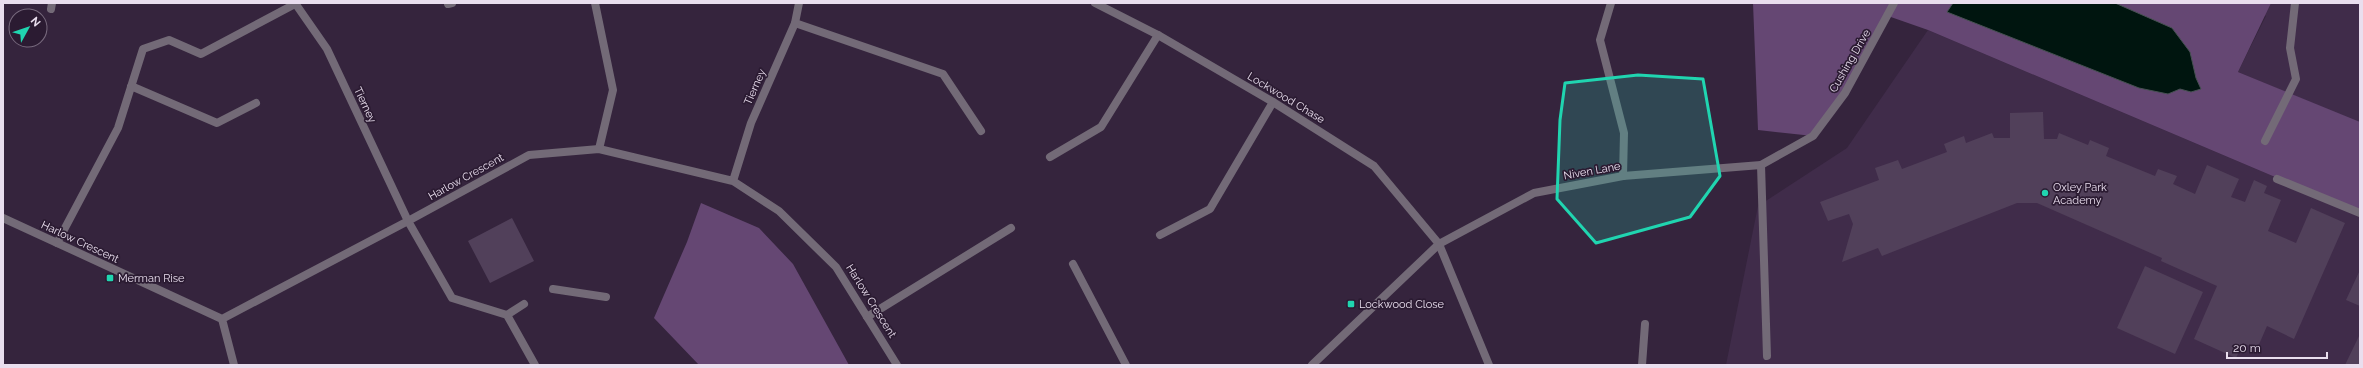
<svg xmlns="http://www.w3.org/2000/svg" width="2363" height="368" viewBox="0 0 2363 368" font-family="Raleway,sans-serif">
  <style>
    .built { fill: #402c4a }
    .green { fill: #654773 }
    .water { fill: #00150f; stroke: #465152 }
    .building { fill: #51405a }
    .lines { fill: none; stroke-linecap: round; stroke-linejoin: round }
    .lane { stroke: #736a77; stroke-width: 8 }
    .street { stroke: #736a77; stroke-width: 8 }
    .marked { fill: #20d5b0; fill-opacity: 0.2; stroke: #20d5b0; stroke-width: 3; stroke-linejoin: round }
    .poi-dot { fill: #20d5b0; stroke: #2b1b32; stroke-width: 1.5 }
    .labels { text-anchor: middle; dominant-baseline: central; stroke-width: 3.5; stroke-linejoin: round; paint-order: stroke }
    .street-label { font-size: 11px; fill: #e9deee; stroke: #2b1b32 }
    .poi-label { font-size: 11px; fill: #e9deee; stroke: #2b1b32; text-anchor: start }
  </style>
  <rect width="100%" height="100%" fill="#35243d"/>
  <path class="built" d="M 2237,3 L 2360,3 L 2360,123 L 2238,72 L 2266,16 Z
    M 1928,30 L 2360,213 L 2360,365 L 1726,365 L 1758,206 L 1847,148 Z"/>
  <path class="green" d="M 1753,3 L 2271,3 L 2238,72 L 2360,122 L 2360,213 L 1928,30 L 1888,16 L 1845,93 L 1813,136 L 1758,130 Z
    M 701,203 L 759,228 L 793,264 L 849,365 L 699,365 L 654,318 L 687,242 Z"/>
  <path class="water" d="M 1953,3 L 2115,3 L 2172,28 L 2190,52 L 2196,78 L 2201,89 L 2191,92 L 2180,89 L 2168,94 L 2139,88 L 1947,12 Z"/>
  <path class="building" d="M 2043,112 L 2044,139 L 2057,139 L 2059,133 L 2088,145 L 2090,140 L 2109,148 L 2106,156 L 2155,176 L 2158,169 L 2177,176 L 2173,184 L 2195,194 L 2207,165 L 2239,179 L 2231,197 L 2245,202 L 2254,180 L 2267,186 L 2264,193 L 2281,200 L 2268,231 L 2296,243 L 2311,208 L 2345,223 L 2294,339 L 2267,326 L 2257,349 L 2243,343 L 2236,358 L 2194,339 L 2217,286 L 2161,261 L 2162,258 L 2037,203 L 2017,203 L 1882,256 L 1878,248 L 1842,262 L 1853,224 L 1849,214 L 1828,221 L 1820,202 L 1879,180 L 1875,168 L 1898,160 L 1902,169 L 1947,152 L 1944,144 L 1964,136 L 1966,143 L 1992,133 L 1994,138 L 2010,138 L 2010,113 Z
    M 512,218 L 534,261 L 490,283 L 468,241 Z
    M 2145,266 L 2203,292 L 2175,354 L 2117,328 Z
    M 2360,270 L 2360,306 L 2346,300 Z
    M 2360,334 L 2360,365 L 2345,365 Z"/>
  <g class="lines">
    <path class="lane" d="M 595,3 L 613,90 L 599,149
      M 1611,3 L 1600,40 L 1624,133 L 1623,176
      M 448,4 L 452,3
      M 51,9 L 52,3
      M 795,23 L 943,74 L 981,131
      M 131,86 L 217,123 L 256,103
      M 2265,141 L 2296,79 L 2290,48 L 2295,3
      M 1050,157 L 1101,127 L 1158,35
      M 1761,165 L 1767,356
      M 2277,179 L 2360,213
      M 1160,235 L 1210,209 L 1273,102
      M 57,243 L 118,128 L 143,49 L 169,40 L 201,54 L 295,4
      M 1439,244 L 1489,365
      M 1073,264 L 1126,365
      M 553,289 L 606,297
      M 507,315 L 524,304
      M 867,317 L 1011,228
      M 1642,365 L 1645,324"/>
    <path class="street" d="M 295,3 L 327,49 L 408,221 L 452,298 L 507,315 L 535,365
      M 1095,3 L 1158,35 L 1273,102 L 1374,166 L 1439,244
      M 733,181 L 751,123 L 795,23 L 799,3
      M 3,218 L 222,319 L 408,221 L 529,155 L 599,149 L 733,181 L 779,211 L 836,267 L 897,365
      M 222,319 L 234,365
      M 1312,365 L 1439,244 L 1534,193 L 1623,176 L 1761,165 L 1813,136 L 1845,93 L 1894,3"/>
  </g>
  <path class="marked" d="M 1638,75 L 1703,79 L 1720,176 L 1690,217 L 1596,243 L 1557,199 L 1560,120 L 1565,83 Z"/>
  <g class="poi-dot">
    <circle cx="2045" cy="193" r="4"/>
    <rect x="106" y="274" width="8" height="8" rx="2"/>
    <rect x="1347" y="300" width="8" height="8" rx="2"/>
  </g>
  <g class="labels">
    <g class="street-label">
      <text transform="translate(1850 61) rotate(-60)">Cushing Drive</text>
      <text transform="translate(755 87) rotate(-66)">Tierney</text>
      <text transform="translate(1286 98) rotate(31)">Lockwood Chase</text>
      <text transform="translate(365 105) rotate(65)">Tierney</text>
      <text transform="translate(1592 171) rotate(-10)">Niven Lane</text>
      <text transform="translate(466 177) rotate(-29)">Harlow Crescent</text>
      <text transform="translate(80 242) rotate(25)">Harlow Crescent</text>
      <text transform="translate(871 301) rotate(58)">Harlow Crescent</text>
    </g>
    <g class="poi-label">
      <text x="2053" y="187">Oxley Park<tspan x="2053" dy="13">Academy</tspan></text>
      <text x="118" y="278">Merman Rise</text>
      <text x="1359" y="304">Lockwood Close</text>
    </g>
  </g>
  <rect width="2363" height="368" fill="none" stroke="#e9deee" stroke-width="8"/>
  <g transform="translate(28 28) rotate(50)"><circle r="19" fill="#2b1b32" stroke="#77697d"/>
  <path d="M0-3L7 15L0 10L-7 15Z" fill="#20d5b0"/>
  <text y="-6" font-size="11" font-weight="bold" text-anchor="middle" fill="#e9deee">N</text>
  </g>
  <path d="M2227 352v6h100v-6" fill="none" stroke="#e9deee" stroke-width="2"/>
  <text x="2233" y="352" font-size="12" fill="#e9deee" stroke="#2b1b32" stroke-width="3" paint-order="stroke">20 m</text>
</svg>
